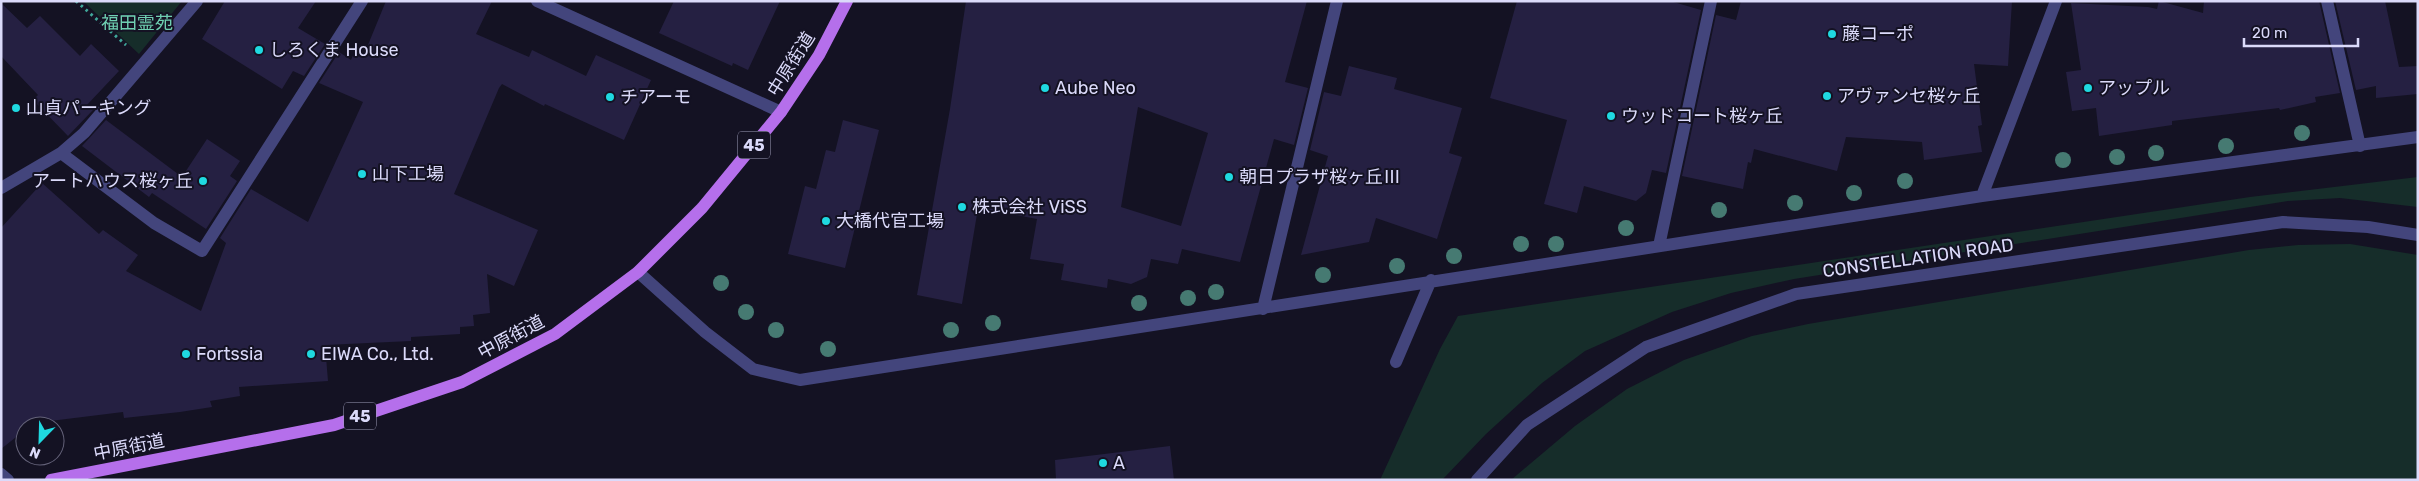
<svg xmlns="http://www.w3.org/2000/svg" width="2419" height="481" viewBox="0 0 2419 481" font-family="Rubik,'Noto Sans JP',sans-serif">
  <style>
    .green { fill: #162d2a }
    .building { fill: #252042; fill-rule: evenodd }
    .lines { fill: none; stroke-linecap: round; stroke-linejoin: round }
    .path { stroke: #40a79a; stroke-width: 3; stroke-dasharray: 2.5 4; stroke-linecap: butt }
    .minor { stroke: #43457c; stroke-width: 12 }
    .major { stroke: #b56feb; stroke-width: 12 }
    .tree { fill: #467a72 }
    .poi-dot { fill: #1fd9e0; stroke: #141223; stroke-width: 2 }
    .labels { text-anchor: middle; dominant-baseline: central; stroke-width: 4; stroke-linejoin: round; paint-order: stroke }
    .shield { fill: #141223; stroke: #9f9eba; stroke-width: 1 }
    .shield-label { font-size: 16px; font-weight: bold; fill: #dbdafa }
    .park-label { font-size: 18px; fill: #6fd0b2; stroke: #141223 }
    .poi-label { font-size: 18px; fill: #dbdafa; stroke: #141223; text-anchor: start }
    .street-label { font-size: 18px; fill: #dbdafa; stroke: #141223 }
  </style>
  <rect width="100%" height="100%" fill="#141223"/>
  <path class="green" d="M 83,1 L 182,1 L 139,54 Z
    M 2418,177 L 2418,207 L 2340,198 L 2288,201 L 1794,279 L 1731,293 L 1672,312 L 1585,351 L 1542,383 L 1486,434 L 1442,480 L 1380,480 L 1440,349 L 1458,316 L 2250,197 Z
    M 2350,244 L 2418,255 L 2418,480 L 1511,480 L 1575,426 L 1627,389 L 1684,360 L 1752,336 L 1808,324 L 2249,250 L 2298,245 Z"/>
  <path class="building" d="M 225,1 L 316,1 L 298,28 L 325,44 L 304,76 L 293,71 L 282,89 L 202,39 Z
    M 386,1 L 492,1 L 476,34 L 529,57 L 532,50 L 586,76 L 596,55 L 651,80 L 624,140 L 545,104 L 544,106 L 502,84 L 499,88 L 454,194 L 538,230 L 514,286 L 487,274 L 490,313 L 473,315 L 474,326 L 460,327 L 460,334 L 411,337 L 411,341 L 325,345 L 328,381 L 239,387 L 240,396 L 210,401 L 212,407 L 180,412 L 124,418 L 123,412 L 34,423 L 30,426 L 25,426 L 25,430 L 1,449 L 1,228 L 42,183 L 99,234 L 103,230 L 138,255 L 126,271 L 201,311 L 226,243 L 220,238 L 251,189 L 308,222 L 363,102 L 319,83 L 339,52 L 351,60 L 354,53 L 363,57 Z
    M 674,1 L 780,1 L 748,70 L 733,63 L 732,66 L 659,33 Z
    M 966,1 L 1307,1 L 1285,82 L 1308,88 L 1294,145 L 1274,139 L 1240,262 L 1182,249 L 1178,264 L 1151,259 L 1147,277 L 1131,284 L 1108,279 L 1107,288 L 1061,280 L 1064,264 L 1030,259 L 1037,219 L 978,208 L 962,304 L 917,295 L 950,109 ZM 1138,107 L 1208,133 L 1181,226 L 1121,207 Z
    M 1517,1 L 1670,1 L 1701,10 L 1666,173 L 1652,170 L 1646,193 L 1636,201 L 1584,186 L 1577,213 L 1544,204 L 1567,120 L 1490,98 Z
    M 1741,1 L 2012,1 L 2008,66 L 1974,64 L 1982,125 L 1978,126 L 1982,152 L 1924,160 L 1922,142 L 1846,137 L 1837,171 L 1754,149 L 1751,163 L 1748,162 L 1743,189 L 1682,176 L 1716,15 L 1736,20 Z
    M 2159,1 L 2203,13 L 2204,1 L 2319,1 L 2340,93 L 2315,97 L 2316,102 L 2280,110 L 2279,108 L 2172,121 L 2172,125 L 2099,136 L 2096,108 L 2072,111 L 2066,72 L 2081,70 L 2071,3 L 2148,7 L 2157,9 Z
    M 2335,1 L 2385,1 L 2399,67 L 2418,66 L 2418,94 L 2376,98 L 2376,86 L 2356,90 Z
    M 1,3 L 27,28 L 40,16 L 80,56 L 91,44 L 119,71 L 86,106 L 93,110 L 68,136 L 33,100 L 38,95 L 1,56 Z
    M 1349,66 L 1397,78 L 1394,89 L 1462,108 L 1449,153 L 1462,157 L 1437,239 L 1376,218 L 1369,242 L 1301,255 L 1328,156 L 1310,150 L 1324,92 L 1341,96 Z
    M 106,120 L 182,177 L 207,139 L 240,161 L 230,176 L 237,181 L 206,229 L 152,193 L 149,197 L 82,146 Z
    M 843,120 L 879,130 L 845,268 L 788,254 L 805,186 L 816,189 L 826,150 L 835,152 Z
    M 1170,446 L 1174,480 L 1056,480 L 1055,460 Z"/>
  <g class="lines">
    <path class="path" d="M 76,1 L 126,45"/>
    <path class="minor" d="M 537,1 L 781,112
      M 2327,1 L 2360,146
      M 61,153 L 154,223 L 202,251 L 362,1
      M 1,188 L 61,153 L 84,133 L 197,1
      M 1982,196 L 2056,1
      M 1659,246 L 1711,1
      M 638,272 L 705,332 L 753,369 L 800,380 L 1982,196 L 2418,137
      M 1263,309 L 1337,1
      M 1396,362 L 1431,280
      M 1,474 L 8,480
      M 1477,480 L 1527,425 L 1646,347 L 1796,294 L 2283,222 L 2368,227 L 2418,235"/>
    <path class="major" d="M 51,480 L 334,425 L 462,382 L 555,334 L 638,272 L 702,208 L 781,112 L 819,55 L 847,1"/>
  </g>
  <g class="tree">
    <circle cx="2302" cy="133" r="8"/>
    <circle cx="2226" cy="146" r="8"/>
    <circle cx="2156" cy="153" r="8"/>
    <circle cx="2117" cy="157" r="8"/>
    <circle cx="2063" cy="160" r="8"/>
    <circle cx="1905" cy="181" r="8"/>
    <circle cx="1854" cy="193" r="8"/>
    <circle cx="1795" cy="203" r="8"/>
    <circle cx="1719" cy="210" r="8"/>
    <circle cx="1626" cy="228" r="8"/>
    <circle cx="1521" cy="244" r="8"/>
    <circle cx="1556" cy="244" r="8"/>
    <circle cx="1454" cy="256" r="8"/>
    <circle cx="1397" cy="266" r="8"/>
    <circle cx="1323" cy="275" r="8"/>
    <circle cx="721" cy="283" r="8"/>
    <circle cx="1216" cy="292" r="8"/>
    <circle cx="1188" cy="298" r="8"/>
    <circle cx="1139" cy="303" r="8"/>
    <circle cx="746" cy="312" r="8"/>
    <circle cx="993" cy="323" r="8"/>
    <circle cx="776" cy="330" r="8"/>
    <circle cx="951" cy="330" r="8"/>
    <circle cx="828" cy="349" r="8"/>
  </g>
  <g class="poi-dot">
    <circle cx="1832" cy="34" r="5"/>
    <circle cx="259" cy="50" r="5"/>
    <circle cx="1045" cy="88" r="5"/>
    <circle cx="2088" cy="88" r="5"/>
    <circle cx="1827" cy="96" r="5"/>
    <circle cx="610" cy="97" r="5"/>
    <circle cx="16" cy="108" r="5"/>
    <circle cx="1611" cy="116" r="5"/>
    <circle cx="362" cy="174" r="5"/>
    <circle cx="1229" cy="177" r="5"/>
    <circle cx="203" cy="181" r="5"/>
    <circle cx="962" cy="207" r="5"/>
    <circle cx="826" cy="221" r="5"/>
    <circle cx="186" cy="354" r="5"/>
    <circle cx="311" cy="354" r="5"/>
    <circle cx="1103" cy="463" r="5"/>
  </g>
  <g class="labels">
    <g class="shield">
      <rect x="738" y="131.5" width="32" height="27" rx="4"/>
      <rect x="344" y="402.5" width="32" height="27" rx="4"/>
    </g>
    <g class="shield-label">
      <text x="754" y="145">45</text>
      <text x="360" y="416">45</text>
    </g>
    <g class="park-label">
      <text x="137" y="23">福田霊苑</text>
    </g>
    <g class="poi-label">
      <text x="1842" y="34">藤コーポ</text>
      <text x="269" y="50">しろくま House</text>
      <text x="1055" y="88">Aube Neo</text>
      <text x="2098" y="88">アップル</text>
      <text x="1837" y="96">アヴァンセ桜ヶ丘</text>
      <text x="620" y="97">チアーモ</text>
      <text x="26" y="108">山貞パーキング</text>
      <text x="1621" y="116">ウッドコート桜ヶ丘</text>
      <text x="372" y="174">山下工場</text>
      <text x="1239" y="177">朝日プラザ桜ヶ丘Ⅲ</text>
      <text x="193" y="181" text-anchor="end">アートハウス桜ヶ丘</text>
      <text x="972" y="207">株式会社 ViSS</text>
      <text x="836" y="221">大橋代官工場</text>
      <text x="196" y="354">Fortssia</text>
      <text x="321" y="354">EIWA Co., Ltd.</text>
      <text x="1113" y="463">A</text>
    </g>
    <g class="street-label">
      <text transform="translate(791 64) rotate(-58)">中原街道</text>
      <text transform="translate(1918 258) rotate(-8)">CONSTELLATION ROAD</text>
      <text transform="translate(511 337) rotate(-28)">中原街道</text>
      <text transform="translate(129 447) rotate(-11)">中原街道</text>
    </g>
  </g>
  <rect width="2419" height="481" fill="none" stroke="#dbdafa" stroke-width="5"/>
  <g transform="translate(40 441) rotate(203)"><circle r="24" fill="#141223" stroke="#646279"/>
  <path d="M0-4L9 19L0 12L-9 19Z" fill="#1fd9e0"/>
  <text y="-8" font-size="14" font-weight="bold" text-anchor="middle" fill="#dbdafa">N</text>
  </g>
  <path d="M2244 38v8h114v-8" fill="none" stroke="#dbdafa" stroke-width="2.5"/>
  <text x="2252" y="38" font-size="15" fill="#dbdafa" stroke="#141223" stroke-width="4" paint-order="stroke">20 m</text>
</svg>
